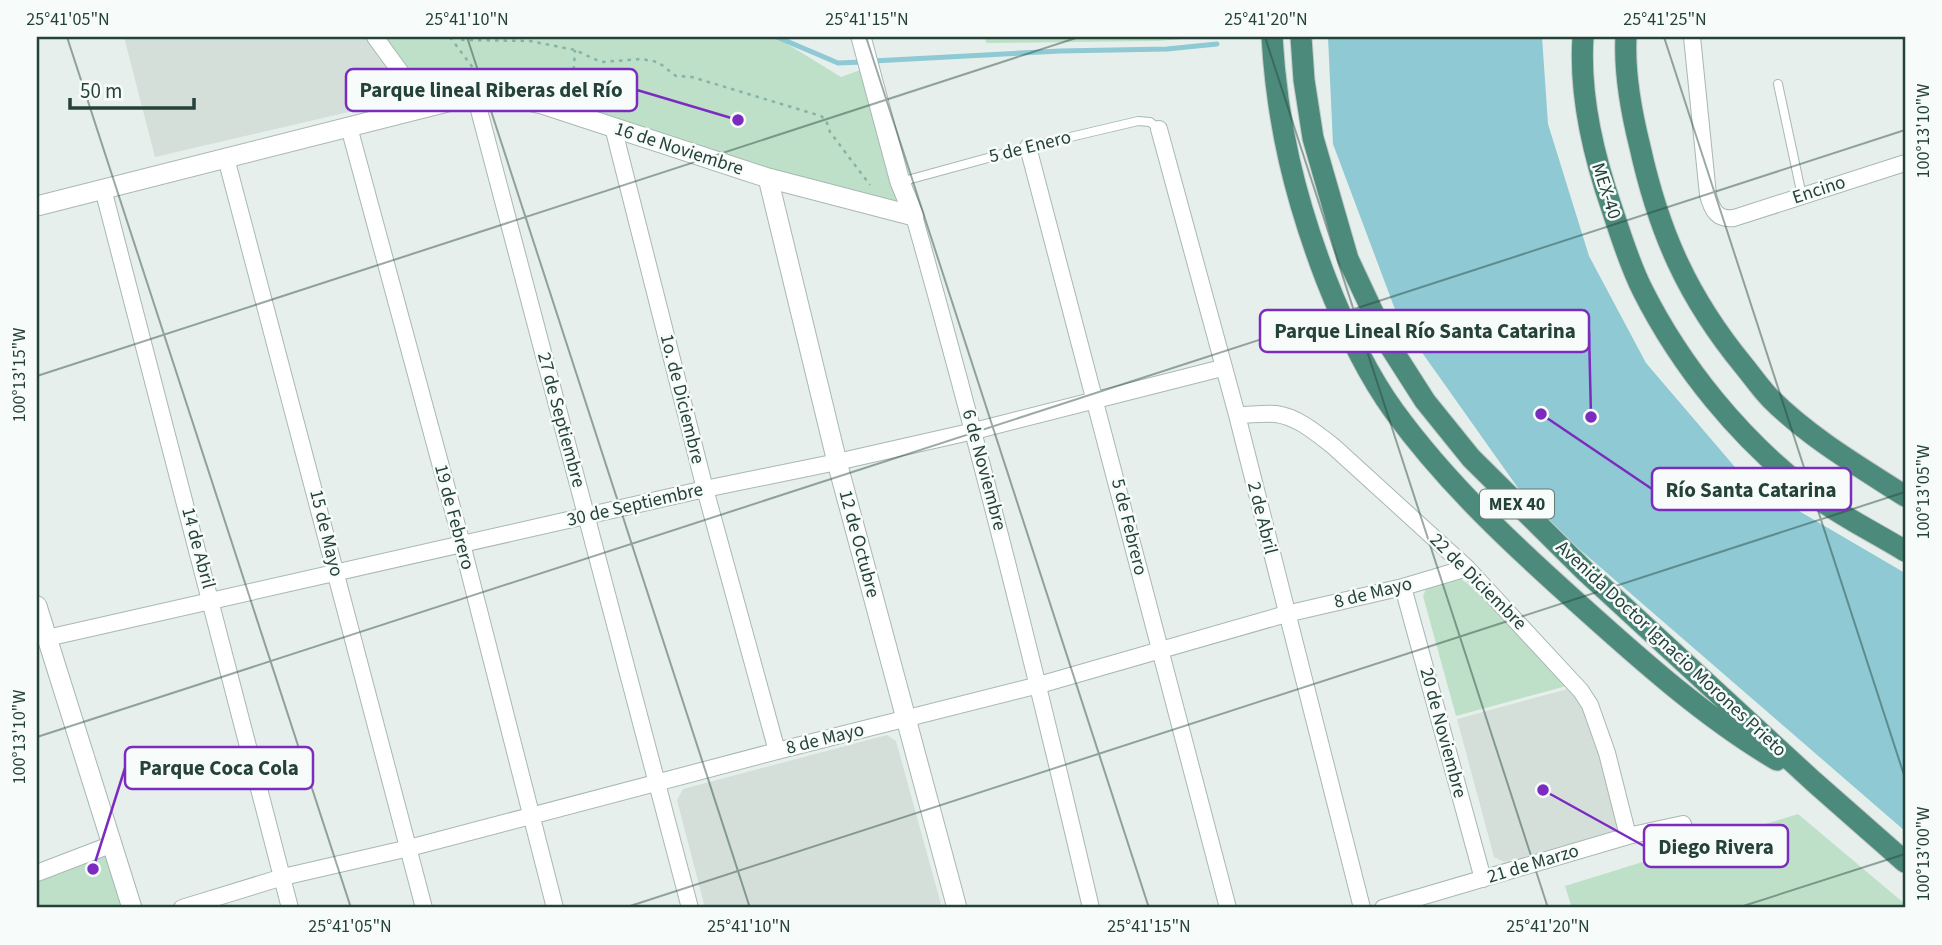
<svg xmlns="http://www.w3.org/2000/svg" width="1942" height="945" viewBox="0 0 1942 945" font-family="'Source Sans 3',sans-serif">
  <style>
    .built { fill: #d4dfda }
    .green { fill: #bfe0c8 }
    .water { fill: #8ec9d4 }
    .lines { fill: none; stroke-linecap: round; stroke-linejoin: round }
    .stream { stroke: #8ec9d4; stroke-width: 5 }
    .service-casing { stroke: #a8b8b2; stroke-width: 10 }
    .minor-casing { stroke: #a8b8b2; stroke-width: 18 }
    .tertiary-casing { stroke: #a8b8b2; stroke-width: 21 }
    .trunk-casing { stroke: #c2cac8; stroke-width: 23 }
    .path { stroke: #86b3a5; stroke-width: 2.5; stroke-dasharray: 3.5 5; stroke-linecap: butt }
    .service { stroke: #fff; stroke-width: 8 }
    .minor { stroke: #fff; stroke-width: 16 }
    .tertiary { stroke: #fff; stroke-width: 19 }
    .trunk { stroke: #4c8a7c; stroke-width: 21 }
    .ticks { fill: none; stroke: #24423a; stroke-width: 2; stroke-opacity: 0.45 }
    .labels { text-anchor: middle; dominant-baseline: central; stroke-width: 5; stroke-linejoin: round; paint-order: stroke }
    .shield { fill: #f7fbf9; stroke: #637a73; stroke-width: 2 }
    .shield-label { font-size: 18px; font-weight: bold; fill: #24423a }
    .street-label { font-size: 19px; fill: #24423a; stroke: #f7fbf9 }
    .leader { fill: none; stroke: #7b2cbf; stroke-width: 2.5 }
    .callout-dot { fill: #7b2cbf; stroke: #f7fbf9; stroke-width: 2.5 }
    .callout { fill: #f7fbf9; stroke: #7b2cbf; stroke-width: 2.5 }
    .callout-label { font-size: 21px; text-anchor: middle; font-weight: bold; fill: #24423a }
    .neatline { fill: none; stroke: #24423a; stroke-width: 2.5 }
    .ticks-label { font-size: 18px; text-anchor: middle; fill: #24423a }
  </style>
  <rect width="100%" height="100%" fill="#e6efeb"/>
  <path class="built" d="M 124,37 L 365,37 L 409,98 L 155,157 Z
    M 1575,687 L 1585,704 L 1620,829 L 1613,835 L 1504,862 L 1494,857 L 1457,719 Z
    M 887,735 L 896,741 L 942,908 L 705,908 L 677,800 L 683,789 Z"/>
  <path class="green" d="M 375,37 L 776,37 L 841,77 L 869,67 L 914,216 L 511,96 L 426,107 Z
    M 985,37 L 1208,37 L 1158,41 L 986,43 Z
    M 1461,579 L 1467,583 L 1574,684 L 1456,716 L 1423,596 L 1426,589 Z
    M 1798,814 L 1905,904 L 1905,908 L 1572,908 L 1565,886 Z
    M 109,855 L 125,908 L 37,908 L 37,882 Z"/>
  <path class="water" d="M 1328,37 L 1542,37 L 1548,124 L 1589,256 L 1646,363 L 1746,480 L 1905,573 L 1905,831 L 1533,509 L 1399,320 L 1333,144 Z"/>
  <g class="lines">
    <path class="stream" d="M 777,37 L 838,63 L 863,62
      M 873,61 L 1060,51 L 1167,49 L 1217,44"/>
    <g class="service-casing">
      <path id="service" d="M 1778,84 L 1802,196
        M 900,182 L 1028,147 L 1138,121 L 1150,122 L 1159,129"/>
    </g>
    <g class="minor-casing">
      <path id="minor" d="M 375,37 L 426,107
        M 1692,37 L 1708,195 C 1712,210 1717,220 1734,218 L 1905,163
        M 475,95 L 690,908
        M 349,127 L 462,544 L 555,908
        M 613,127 L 705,489 L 777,751
        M 1159,129 L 1237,415 L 1362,908
        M 1028,147 L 1228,908
        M 226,158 L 424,908
        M 103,189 L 290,908
        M 914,216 C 979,445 1037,676 1091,908
        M 1237,415 C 1250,415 1263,413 1276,414 C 1298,417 1316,433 1333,446 L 1467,568 L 1581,691 L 1590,705 L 1607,753 L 1628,836
        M 1403,587 L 1483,879
        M 47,638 L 705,489 L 837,462 L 974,431 L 1222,368
        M 37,873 L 110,845
        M 182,908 L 283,877 L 409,848 L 777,751 L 1039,685 L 1286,614 L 1403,587 L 1467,568
        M 1383,908 L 1628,836 L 1683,824"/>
    </g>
    <g class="tertiary-casing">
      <path id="tertiary" d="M 861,37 L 900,182 L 914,216
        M 768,178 L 837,462 L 957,908
        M 37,206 L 475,95 L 495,94 L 542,104 L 768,178 L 914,216
        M 37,606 L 132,908"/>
    </g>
    <g class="trunk-casing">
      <path id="trunk" d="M 1272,37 C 1277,124 1295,198 1326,279 C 1344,325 1365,371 1394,411 C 1447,484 1514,546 1581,606 C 1641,660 1707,719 1777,760
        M 1301,37 L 1304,80 L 1313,138 L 1348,259 L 1386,340 L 1425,401 L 1471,458 L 1585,571 L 1813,781 L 1905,862
        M 1583,37 C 1579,95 1593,154 1612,209 C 1621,236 1629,263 1642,289 C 1681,367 1740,439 1810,493 C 1839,515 1874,532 1905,551
        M 1626,37 C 1624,74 1631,111 1640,147 C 1659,233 1688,298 1744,366 C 1753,377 1761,389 1771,399 C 1810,438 1860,467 1905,496"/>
    </g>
    <path class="path" d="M 450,37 L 479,76
      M 453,37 L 463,40 L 530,41 L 575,50 L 601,62 L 641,59 L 658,62 L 676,76 L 692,77 L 821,116 L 826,120 L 830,132 L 870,185
      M 572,95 L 575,50"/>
    <use href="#service" class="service"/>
    <use href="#minor" class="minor"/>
    <use href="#tertiary" class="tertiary"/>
    <use href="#trunk" class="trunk"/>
  </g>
  <path class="ticks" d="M 67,37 L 351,908M 467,37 L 750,908M 866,37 L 1149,908M 1265,37 L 1548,908M 1664,37 L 1905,778M 37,376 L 1079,37M 37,737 L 1905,130M 624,908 L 1905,492M 1737,908 L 1905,854"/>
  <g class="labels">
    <rect class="shield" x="1480" y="489.5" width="74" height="29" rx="5"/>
    <g class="shield-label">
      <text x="1517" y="504">MEX 40</text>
    </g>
    <g class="street-label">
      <text transform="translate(1030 147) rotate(-14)">5 de Enero</text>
      <text transform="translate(679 149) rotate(18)">16 de Noviembre</text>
      <text transform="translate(1819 190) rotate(-18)">Encino</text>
      <text transform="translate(1606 191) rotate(72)">MEX-40</text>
      <text transform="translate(682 399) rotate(76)">1o. de Diciembre</text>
      <text transform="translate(561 420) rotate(75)">27 de Septiembre</text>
      <text transform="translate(984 470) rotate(75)">6 de Noviembre</text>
      <text transform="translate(635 505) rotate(-13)">30 de Septiembre</text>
      <text transform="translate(454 517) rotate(75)">19 de Febrero</text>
      <text transform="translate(1262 518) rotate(76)">2 de Abril</text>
      <text transform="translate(1129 527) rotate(76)">5 de Febrero</text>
      <text transform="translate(326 533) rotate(76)">15 de Mayo</text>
      <text transform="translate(859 544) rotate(75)">12 de Octubre</text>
      <text transform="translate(198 548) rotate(75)">14 de Abril</text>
      <text transform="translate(1478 582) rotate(45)">22 de Diciembre</text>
      <text transform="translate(1373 593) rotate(-14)">8 de Mayo</text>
      <text transform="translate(1671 649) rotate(43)">Avenida Doctor Ignacio Morones Prieto</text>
      <text transform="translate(1443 733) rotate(75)">20 de Noviembre</text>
      <text transform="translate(825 739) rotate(-14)">8 de Mayo</text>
      <text transform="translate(1533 864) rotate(-17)">21 de Marzo</text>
    </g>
  </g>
  <path class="leader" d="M738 120L637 90M1591 417L1589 331M1541 414L1652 489M93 869L125 768M1543 790L1644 846"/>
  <g class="callout-dot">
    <circle cx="738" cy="120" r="7"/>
    <circle cx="1591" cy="417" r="7"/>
    <circle cx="1541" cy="414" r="7"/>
    <circle cx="93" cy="869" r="7"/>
    <circle cx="1543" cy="790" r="7"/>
  </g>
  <g class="callout">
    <rect x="346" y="69" width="291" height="42" rx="7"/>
    <rect x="1260" y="310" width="329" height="42" rx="7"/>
    <rect x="1652" y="468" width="199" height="42" rx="7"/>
    <rect x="125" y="747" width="188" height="42" rx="7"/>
    <rect x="1644" y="825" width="144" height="42" rx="7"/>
  </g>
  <g class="callout-label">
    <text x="491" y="97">Parque lineal Riberas del Río</text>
    <text x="1425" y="338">Parque Lineal Río Santa Catarina</text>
    <text x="1751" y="497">Río Santa Catarina</text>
    <text x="219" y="775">Parque Coca Cola</text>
    <text x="1716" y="854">Diego Rivera</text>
  </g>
  <rect width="1942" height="945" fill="none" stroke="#f7fbf9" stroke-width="77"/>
  <path d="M70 98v10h124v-10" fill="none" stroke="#24423a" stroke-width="3.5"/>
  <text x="80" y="98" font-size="21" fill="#24423a" stroke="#f7fbf9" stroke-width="5" paint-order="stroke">50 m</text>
  <rect x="38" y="38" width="1866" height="868" class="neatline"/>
  <g class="ticks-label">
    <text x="68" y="25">25°41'05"N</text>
    <text x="467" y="25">25°41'10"N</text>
    <text x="867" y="25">25°41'15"N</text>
    <text x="1266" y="25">25°41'20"N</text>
    <text x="1665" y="25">25°41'25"N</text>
    <text transform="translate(1923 131) rotate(-90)" y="6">100°13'10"W</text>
    <text transform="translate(19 375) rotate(-90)" y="6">100°13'15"W</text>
    <text transform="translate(1923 492) rotate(-90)" y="6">100°13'05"W</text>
    <text transform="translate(19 737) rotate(-90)" y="6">100°13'10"W</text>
    <text transform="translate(1923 854) rotate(-90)" y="6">100°13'00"W</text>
    <text x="350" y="932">25°41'05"N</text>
    <text x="749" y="932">25°41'10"N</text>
    <text x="1149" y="932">25°41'15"N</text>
    <text x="1548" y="932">25°41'20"N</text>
  </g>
</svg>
